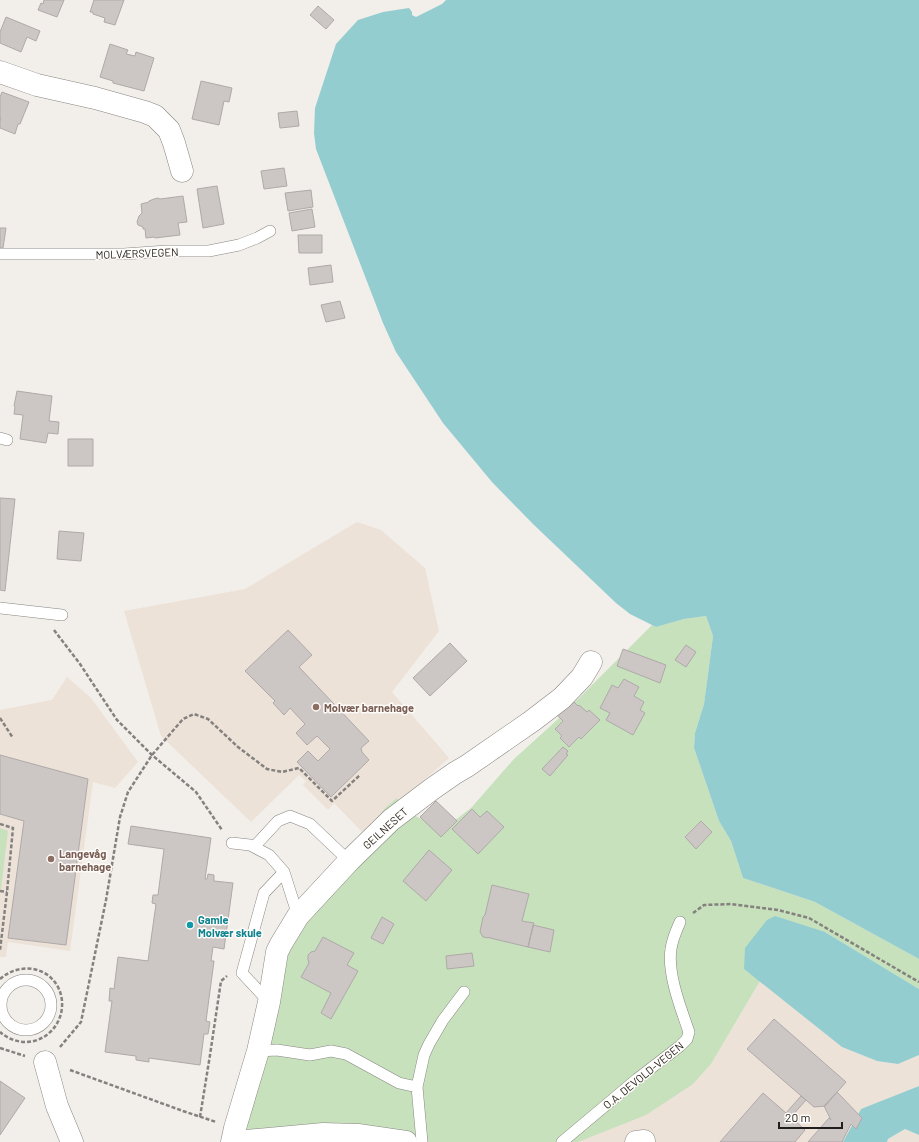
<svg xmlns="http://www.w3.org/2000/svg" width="919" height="1142" viewBox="0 0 919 1142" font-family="Barlow,sans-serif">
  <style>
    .built { fill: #ece2d8 }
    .green { fill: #c6e1bc }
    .water { fill: #94cdd0 }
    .building { fill: #ccc6c5; stroke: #afa9a9 }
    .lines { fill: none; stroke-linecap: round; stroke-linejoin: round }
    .lane-casing { stroke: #898682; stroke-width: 12 }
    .street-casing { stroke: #898682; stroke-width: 23 }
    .path { stroke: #84817e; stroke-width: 2.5; stroke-dasharray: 4 2; stroke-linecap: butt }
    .lane { stroke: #fff; stroke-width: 11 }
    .street { stroke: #fff; stroke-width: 22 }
    .education-dot { fill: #8d6e63; stroke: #fffcf9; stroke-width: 1.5 }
    .culture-dot { fill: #0f9aa8; stroke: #fffcf9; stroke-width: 1.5 }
    .labels { text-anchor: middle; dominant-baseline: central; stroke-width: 3; stroke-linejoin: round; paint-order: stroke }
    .street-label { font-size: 11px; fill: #1f1e1c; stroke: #fffcf9 }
    .education-label { font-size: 11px; font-weight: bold; fill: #785e54; stroke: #fffcf9; text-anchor: start }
    .culture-label { font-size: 11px; font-weight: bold; fill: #0d838f; stroke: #fffcf9; text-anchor: start }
  </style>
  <rect width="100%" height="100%" fill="#f2eeea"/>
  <path class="built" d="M 357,522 L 381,530 L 425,568 L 439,631 L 392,692 L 449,758 L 364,834 L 334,803 L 328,810 L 303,785 L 306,781 L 299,775 L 251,822 L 161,736 L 124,611 L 245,589 Z
    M 67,677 L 91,698 L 138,762 L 115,788 L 93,782 L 70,951 L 8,942 L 6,957 L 0,957 L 0,710 L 52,700 Z
    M 760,981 L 842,1047 L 877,1061 L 898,1064 L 919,1055 L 919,1086 L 861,1109 L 843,1142 L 578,1142 L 693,1084 L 711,1064 Z
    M 905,1129 L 919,1135 L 919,1142 L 887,1142 L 888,1139 Z"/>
  <path class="green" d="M 706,616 L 713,636 L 704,704 L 695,733 L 694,748 L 719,821 L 731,841 L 743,878 L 815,902 L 919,959 L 919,989 L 825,932 L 744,969 L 760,981 L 711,1064 L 693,1084 L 646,1115 L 578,1142 L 243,1142 L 280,947 L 385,808 L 397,798 L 406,811 L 431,824 L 444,826 L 458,818 L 471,808 L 514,759 L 557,720 L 652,625 L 656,627 L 684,619 Z
    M 0,828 L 8,831 L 1,889 L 0,889 Z"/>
  <path class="water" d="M 446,0 L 919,0 L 919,959 L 815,902 L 743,878 L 731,841 L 719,821 L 694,748 L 695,733 L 704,704 L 713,636 L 706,616 L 684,619 L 656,627 L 630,614 L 616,603 L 533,524 L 492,482 L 443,423 L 396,352 L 383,323 L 316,149 L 314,133 L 315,108 L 336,44 L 358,20 L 383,12 L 409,8 L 412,12 L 412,15 L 416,17 L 442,4 Z
    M 775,916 L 825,932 L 919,989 L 919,1055 L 898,1064 L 877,1061 L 842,1047 L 744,969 L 745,948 L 767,920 Z
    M 919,1086 L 919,1135 L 905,1129 L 888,1139 L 887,1142 L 843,1142 L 861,1109 Z"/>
  <path class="building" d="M 44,0 L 64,0 L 57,17 L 38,10 L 41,3 L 43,4 Z
    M 94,0 L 124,0 L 115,25 L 104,22 L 105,18 L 93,14 L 93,12 L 90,12 Z
    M 318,6 L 334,20 L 326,29 L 310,15 Z
    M 6,17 L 40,31 L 36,41 L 27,37 L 21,52 L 0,43 L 0,32 Z
    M 110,44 L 128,50 L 126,54 L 135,56 L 136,52 L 154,58 L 144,91 L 113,83 L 113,81 L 100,77 Z
    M 201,81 L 232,88 L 229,102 L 224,101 L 219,125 L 192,119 Z
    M 2,92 L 29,102 L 20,124 L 18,124 L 15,134 L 0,128 L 0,121 L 1,118 L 0,117 L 0,97 Z
    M 297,111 L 299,126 L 280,128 L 278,113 Z
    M 284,168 L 287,186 L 264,189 L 261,171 Z
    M 217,186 L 224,224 L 203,228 L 197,189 Z
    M 311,190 L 313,207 L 288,211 L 285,193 Z
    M 183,196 L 187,222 L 178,223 L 180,235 L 155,238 L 154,237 L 146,238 L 145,229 L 143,229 L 143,227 L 138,225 L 137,222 L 139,216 L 142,213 L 141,204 L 149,202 L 149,201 L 154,199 L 158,198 L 160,199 Z
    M 312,209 L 315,227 L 292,231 L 289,213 Z
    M 0,228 L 6,228 L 3,248 L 0,248 Z
    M 298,235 L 322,235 L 322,253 L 299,253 Z
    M 331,265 L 333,282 L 310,285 L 308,268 Z
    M 340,301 L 345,318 L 326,322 L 321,305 Z
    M 17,391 L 52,396 L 49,421 L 59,422 L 58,434 L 48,433 L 46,443 L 20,439 L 23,415 L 14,414 L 15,407 L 14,406 Z
    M 68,439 L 93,439 L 93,466 L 68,466 Z
    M 0,498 L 15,499 L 5,591 L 0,590 Z
    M 59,531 L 84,533 L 81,561 L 57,559 Z
    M 288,630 L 312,655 L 299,667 L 369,741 L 361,748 L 362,752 L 369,760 L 331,797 L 297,762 L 308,751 L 318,761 L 330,749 L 317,736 L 307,745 L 296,733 L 305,724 L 290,708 L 284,715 L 273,703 L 275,701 L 245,671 Z
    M 450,643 L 467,661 L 430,696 L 413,678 Z
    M 686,645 L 696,652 L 686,667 L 675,660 Z
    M 623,649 L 666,665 L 660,683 L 617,666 Z
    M 624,679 L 639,687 L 634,696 L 644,702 L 640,710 L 645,713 L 633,735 L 606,720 L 610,713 L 600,708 L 612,685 L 618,688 Z
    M 572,700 L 578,706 L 579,705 L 587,712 L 589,710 L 600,720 L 581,739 L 579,737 L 569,747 L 560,738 L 562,736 L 555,729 L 563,721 L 555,713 Z
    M 563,747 L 568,751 L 566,754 L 568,755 L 550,776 L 542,769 Z
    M 0,755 L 88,779 L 66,945 L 8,938 L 24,821 L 0,814 Z
    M 436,801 L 457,821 L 441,837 L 420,817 Z
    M 472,809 L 480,817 L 487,811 L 504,827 L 478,854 L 452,829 Z
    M 701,821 L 712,832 L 696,849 L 685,837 Z
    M 131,826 L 211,838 L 205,879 L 207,879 L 208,874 L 214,875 L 214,881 L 233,883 L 224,949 L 213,947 L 211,961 L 214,961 L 206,1021 L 210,1022 L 208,1034 L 204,1034 L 200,1065 L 149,1058 L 149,1062 L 136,1060 L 136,1056 L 105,1052 L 112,1001 L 109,1001 L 110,988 L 114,989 L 118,957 L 148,961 L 156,904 L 152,903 L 153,895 L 158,895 L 164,849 L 128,844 Z
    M 429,850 L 452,870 L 426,901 L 403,881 Z
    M 492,885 L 529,894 L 522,921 L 534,923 L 528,947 L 490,938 L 490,937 L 489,938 L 483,937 L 480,932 L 483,917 L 485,915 Z
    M 382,917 L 394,924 L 383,944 L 371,938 Z
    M 533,925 L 554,930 L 550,952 L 528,947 Z
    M 323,937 L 354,953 L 347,965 L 358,971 L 331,1019 L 321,1013 L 331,993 L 301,977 L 309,963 L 308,960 L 308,955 L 311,952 L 315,951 Z
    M 472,953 L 474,966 L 447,969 L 446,956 Z
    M 774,1019 L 846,1082 L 825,1106 L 814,1107 L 747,1049 Z
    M 0,1081 L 25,1098 L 0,1135 Z
    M 837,1092 L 862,1118 L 856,1129 L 851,1124 L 842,1142 L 808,1142 L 829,1118 L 831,1120 L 824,1106 Z
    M 763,1093 L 786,1113 L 801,1096 L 806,1100 L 791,1117 L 805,1130 L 795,1142 L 720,1142 Z"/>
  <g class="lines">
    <g class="lane-casing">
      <path id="lane" d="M 0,254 L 124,254 L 167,251 L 209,251 L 239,245 L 257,238 L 270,231
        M 0,438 L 7,440
        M 0,608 L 62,615
        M 232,843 L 250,845 L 269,855 L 284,872 L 298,916
        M 254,847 L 278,821 L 290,816 L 310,824 L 349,861
        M1 1005a25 25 0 1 1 50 0a25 25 0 1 1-50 0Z
        M 269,1002 L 242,973 L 264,893 L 284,872
        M 258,1051 L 277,1050 L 310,1055 L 331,1051 L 346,1054 L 399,1083 L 417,1087
        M 422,1142 L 417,1087 L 424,1055 L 429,1044 L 443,1020 L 464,992
        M 562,1142 L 637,1079 L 680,1046 L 687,1039 L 689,1032 C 681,1009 667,973 671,949 C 672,940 676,931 680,922"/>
    </g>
    <g class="street-casing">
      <path id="street" d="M 0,72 L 37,85 L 95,98 L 145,112 L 155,116 L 169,130 L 174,143 L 182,171
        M 45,1062 L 57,1106 L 72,1142
        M 232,1142 L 235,1128 L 258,1051 L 269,1002 L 277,952 L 281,944 L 298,916 L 349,861 L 391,820 L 432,789 L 455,773 L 467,766 L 532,721 L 562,698 L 582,677 L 591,662
        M 234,1142 L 323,1134 L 358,1135 L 406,1142
        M 636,1142 L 644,1141"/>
    </g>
    <path class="path" d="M 54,630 L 80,664 L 117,720 L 152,755 L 196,792 L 222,830
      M 0,718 L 13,738
      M 0,824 L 13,828 L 7,892 L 0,950
      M 0,891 L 7,892
      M 693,913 L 704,905 L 731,904 L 778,910 L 809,918 L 919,982
      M 0,979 C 18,963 46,965 58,987 C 69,1009 57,1035 34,1041 C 22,1044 9,1040 0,1032
      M 60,1047 L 81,1022 L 106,900 L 120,817 L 128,792 L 152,755 L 183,719 L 194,714 L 208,719 L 238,747 L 267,769 L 282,772 L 299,768 L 332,801 L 360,775
      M 0,1048 L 25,1056
      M 70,1070 L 183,1111 L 216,1122
      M 200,1117 L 210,1055 L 221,981 L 227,976"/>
    <use href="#lane" class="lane"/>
    <use href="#street" class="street"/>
  </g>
  <g class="education-dot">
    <circle cx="316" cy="707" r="4"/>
    <circle cx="51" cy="859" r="4"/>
  </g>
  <circle class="culture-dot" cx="190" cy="925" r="4"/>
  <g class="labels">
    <g class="street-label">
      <text transform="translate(137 253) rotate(-2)">MOLVÆRSVEGEN</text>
      <text transform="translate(385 828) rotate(-42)">GEILNESET</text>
      <text transform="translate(643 1075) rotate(-39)">O.A. DEVOLD-VEGEN</text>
    </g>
    <g class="education-label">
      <text x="324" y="707">Molvær barnehage</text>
      <text x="59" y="853">Langevåg<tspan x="59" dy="13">barnehage</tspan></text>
    </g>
    <g class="culture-label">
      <text x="198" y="919">Gamle<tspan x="198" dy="13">Molvær skule</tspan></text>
    </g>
  </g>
  <path d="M779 1122v6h63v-6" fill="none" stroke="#1f1e1c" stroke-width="2"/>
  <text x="785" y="1122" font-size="12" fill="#1f1e1c" stroke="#fffcf9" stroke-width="3" paint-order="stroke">20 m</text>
</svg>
